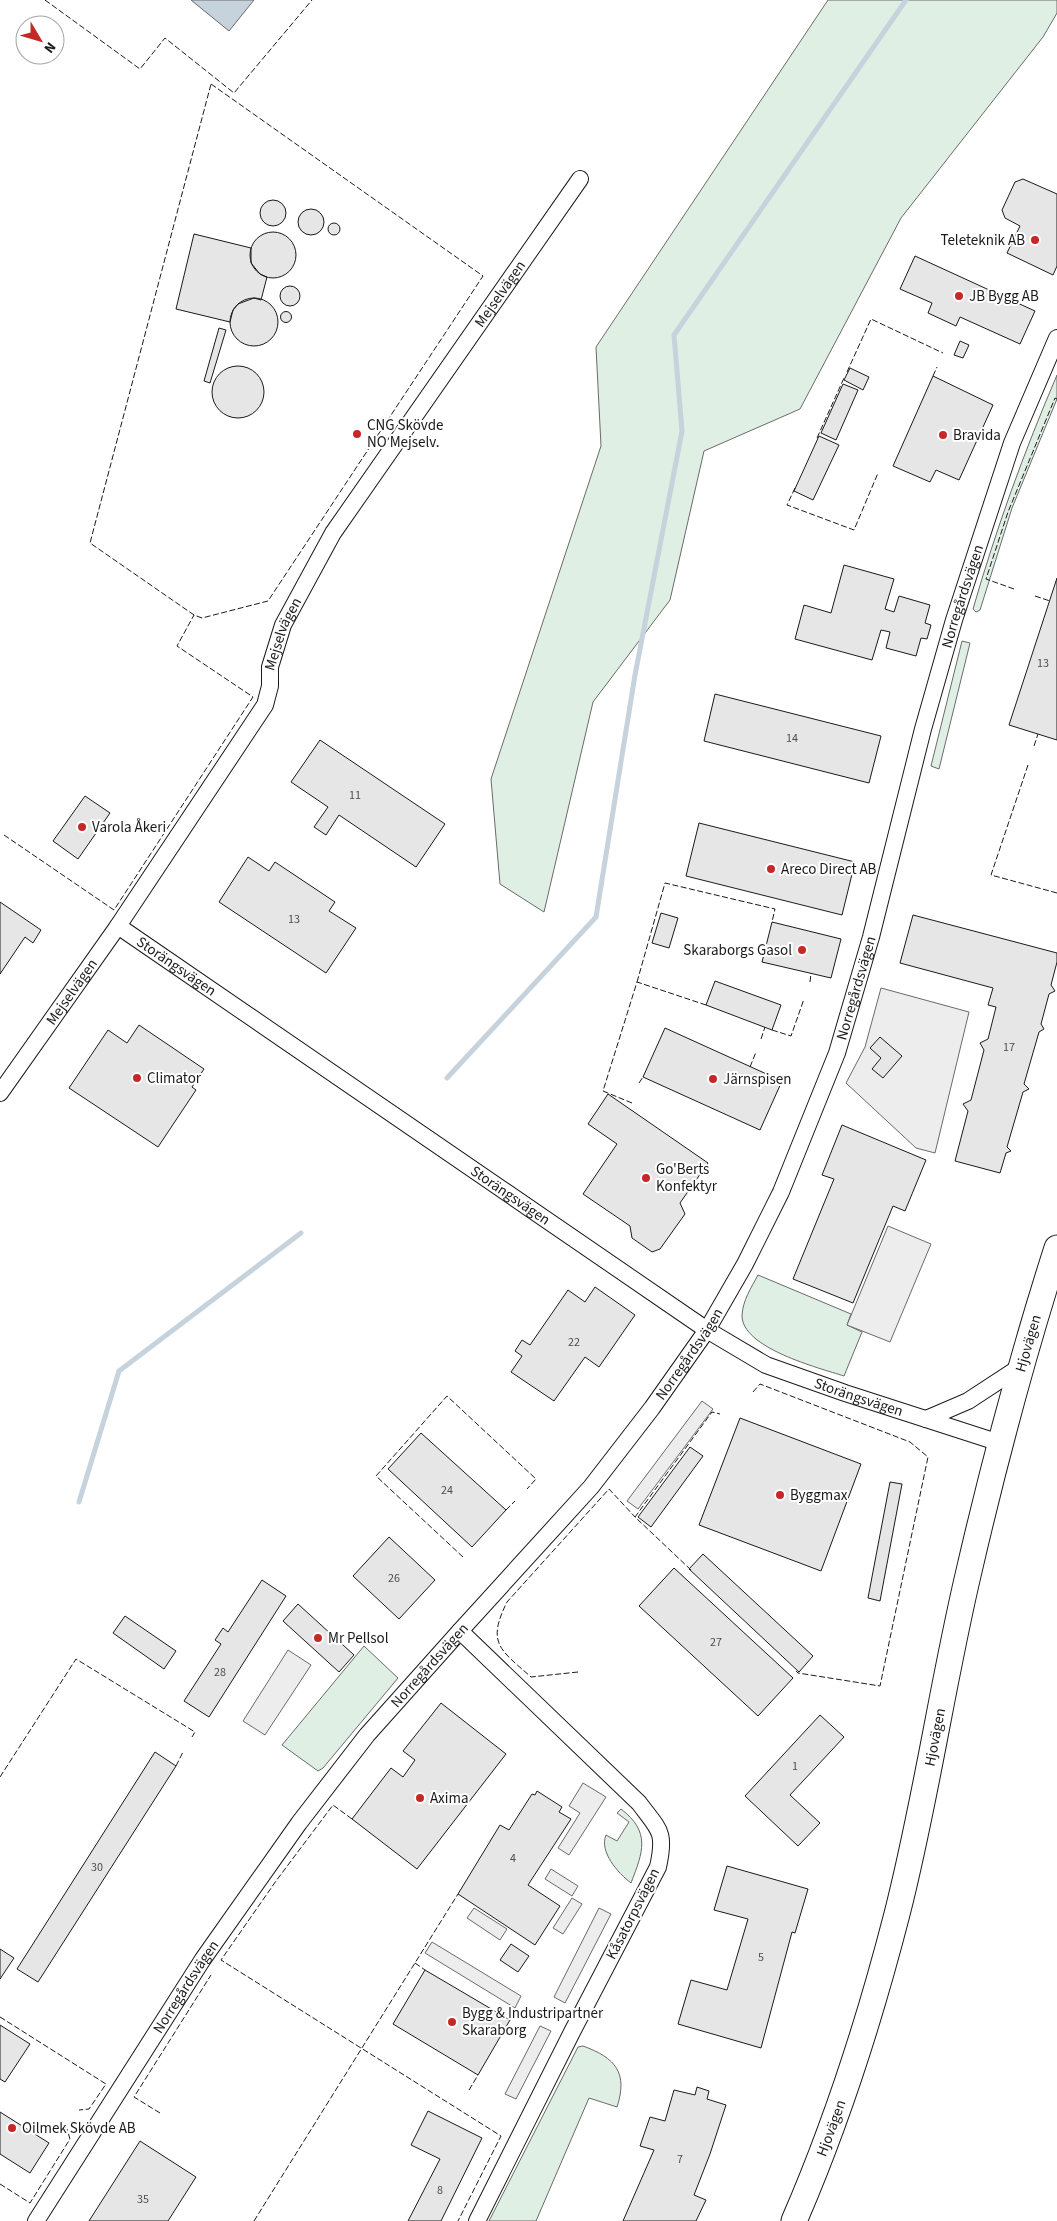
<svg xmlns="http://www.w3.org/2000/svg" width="1057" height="2221" viewBox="0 0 1057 2221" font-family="'Source Sans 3',sans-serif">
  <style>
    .green { fill: #e0efe3; stroke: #6a6a6a }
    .parking { fill: #ededed; stroke: #6a6a6a }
    .water { fill: #c6d2dc; stroke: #6a6a6a }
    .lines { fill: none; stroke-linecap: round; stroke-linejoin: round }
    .stream { stroke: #c6d2dc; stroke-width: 5 }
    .building { fill: #e6e6e6; stroke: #1a1a1a }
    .minor-casing { stroke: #1a1a1a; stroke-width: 18 }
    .primary-casing { stroke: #1a1a1a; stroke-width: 27 }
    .minor { stroke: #fff; stroke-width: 16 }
    .primary { stroke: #fff; stroke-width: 25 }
    .fence { stroke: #1a1a1a; stroke-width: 1; stroke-dasharray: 6 2.5; stroke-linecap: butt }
    .poi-dot { fill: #c62828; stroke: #fff; stroke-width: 2 }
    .labels { text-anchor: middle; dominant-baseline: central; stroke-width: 4; stroke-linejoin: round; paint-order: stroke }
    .number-label { font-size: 12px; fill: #4d4d4d }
    .poi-label { font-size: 15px; fill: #1a1a1a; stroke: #fff; text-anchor: start }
    .street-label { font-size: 15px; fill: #1a1a1a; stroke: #fff }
  </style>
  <rect width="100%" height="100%" fill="#fff"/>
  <path class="green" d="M 828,0 L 1057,0 L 1057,13 L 1043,37 L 901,218 L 800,409 L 704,451 L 670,600 L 593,702 L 544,912 L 500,884 L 491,779 L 601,446 L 596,347 Z
    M 1057,375 L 1057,399 L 1012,508 L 980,610 L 976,612 L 973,609 C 996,529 1024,452 1057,375 Z
    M 962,641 L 970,643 L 939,769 L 931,766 Z
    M 758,1275 L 851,1314 L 847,1325 L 862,1332 L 844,1376 C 819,1368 741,1348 742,1315 C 743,1300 751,1288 758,1275 Z
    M 364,1646 L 398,1678 L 323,1768 L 318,1771 L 282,1745 Z
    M 621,1809 C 651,1832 643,1852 631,1883 C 618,1873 599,1852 606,1835 L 617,1841 L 629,1822 L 617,1813 Z
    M 583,2046 C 616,2058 628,2073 617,2107 L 589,2098 L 536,2221 L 489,2221 L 578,2047 Z"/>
  <path class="parking" d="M 881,988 L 969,1012 L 935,1153 L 916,1148 L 846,1083 L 865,1047 Z
    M 888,1226 L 931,1244 L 890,1342 L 847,1325 Z
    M 702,1401 L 713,1409 L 638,1509 L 627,1501 Z
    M 288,1650 L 311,1665 L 265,1735 L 243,1721 Z
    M 583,1783 L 606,1797 L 569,1855 L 558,1848 L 580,1813 L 569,1806 Z
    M 551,1869 L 578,1886 L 572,1896 L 545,1879 Z
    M 572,1898 L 582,1904 L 563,1934 L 553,1928 Z
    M 474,1908 L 507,1929 L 500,1940 L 467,1918 Z
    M 599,1908 L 611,1914 L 565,2003 L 554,1997 Z
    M 432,1942 L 521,1996 L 515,2008 L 425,1953 Z
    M 540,2026 L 551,2031 L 516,2099 L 505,2094 Z"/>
  <path class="water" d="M 191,0 L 254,0 L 229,31 Z"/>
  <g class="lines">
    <path class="stream" d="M 447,1078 L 596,917 L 635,675 L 682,431 L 674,335 L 906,0
      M 79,1502 L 119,1371 L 301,1233"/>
  </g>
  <path class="building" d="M 1023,179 L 1057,194 L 1057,266 L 1053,275 L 1007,253 L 1020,226 L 1005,218 L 1002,210 L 1015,182 Z
    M260 213a13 13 0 1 1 26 0a13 13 0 1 1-26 0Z
    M298 222a13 13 0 1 1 26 0a13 13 0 1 1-26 0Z
    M328 229a6 6 0 1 1 12 0a6 6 0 1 1-12 0Z
    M250 255a23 23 0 1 1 46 0a23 23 0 1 1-46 0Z
    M 194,234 L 251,248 L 251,263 L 260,274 L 267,277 L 261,300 L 254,298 L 238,304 L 233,310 L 230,322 L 176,309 Z
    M 915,256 L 1035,311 L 1020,344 L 960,317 L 956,326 L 928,313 L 932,303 L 900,289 Z
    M280 296a10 10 0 1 1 20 0a10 10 0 1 1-20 0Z
    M230 322a24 24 0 1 1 48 0a24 24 0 1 1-48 0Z
    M280.5 317a5.5 5.5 0 1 1 11 0a5.5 5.5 0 1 1-11 0Z
    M 219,328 L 226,330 L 210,383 L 204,381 Z
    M 960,341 L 969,345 L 963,358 L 954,355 Z
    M212 392a26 26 0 1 1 52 0a26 26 0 1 1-52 0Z
    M 850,368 L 869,377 L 863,390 L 844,380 Z
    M 933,376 L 993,405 L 959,480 L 936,470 L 930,482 L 893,466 Z
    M 843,384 L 858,390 L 836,440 L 821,433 Z
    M 819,436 L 839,445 L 813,500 L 794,491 Z
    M 844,565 L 894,579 L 885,609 L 894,612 L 899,596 L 930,605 L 925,623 L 931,625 L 927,639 L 921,638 L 916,656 L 886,648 L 890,632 L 881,630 L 872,660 L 795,639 L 804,605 L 831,613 Z
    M 1057,578 L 1057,740 L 1009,725 Z
    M 715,694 L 881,736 L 869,783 L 704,741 Z
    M 320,740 L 445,824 L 416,867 L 339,815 L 326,835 L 314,827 L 328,807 L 291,782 Z
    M 85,796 L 110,813 L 78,859 L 53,841 Z
    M 699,823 L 855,862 L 842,915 L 686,876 Z
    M 248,857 L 269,871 L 275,862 L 335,902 L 329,911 L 356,928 L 326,973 L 219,902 Z
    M 0,902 L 41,930 L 33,943 L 25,937 L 0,974 Z
    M 661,913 L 678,918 L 669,948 L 652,943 Z
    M 913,915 L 1057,953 L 1057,962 L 1051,985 L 1055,991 L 1049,994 L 1041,1024 L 1044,1029 L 1039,1032 L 1024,1084 L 1029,1089 L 1023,1092 L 1007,1147 L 1011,1151 L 1006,1153 L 1000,1173 L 955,1161 L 968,1111 L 963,1104 L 971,1100 L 984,1050 L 980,1043 L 988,1039 L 996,1007 L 988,1005 L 993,988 L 900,963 Z
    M 772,922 L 841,939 L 831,978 L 762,962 Z
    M 715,981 L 781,1005 L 772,1030 L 706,1005 Z
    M 139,1025 L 204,1069 L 192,1087 L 196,1090 L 158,1147 L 69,1088 L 108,1030 L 127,1043 Z
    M 665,1028 L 782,1081 L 760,1130 L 643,1077 Z
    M 880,1037 L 902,1056 L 883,1078 L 872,1069 L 881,1058 L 870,1048 Z
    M 608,1094 L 708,1163 L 680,1203 L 685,1214 L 660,1249 L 652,1252 L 632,1238 L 630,1226 L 583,1194 L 617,1144 L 588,1124 Z
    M 842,1125 L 926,1160 L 905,1211 L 893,1206 L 853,1303 L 793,1279 L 834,1179 L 822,1175 Z
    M 595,1287 L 635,1315 L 599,1367 L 585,1357 L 554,1401 L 511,1372 L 522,1356 L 515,1351 L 522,1340 L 530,1345 L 568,1290 L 585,1302 Z
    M 740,1418 L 861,1464 L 821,1571 L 699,1525 Z
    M 421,1433 L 506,1510 L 472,1547 L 388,1469 Z
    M 690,1447 L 703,1456 L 651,1527 L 638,1517 Z
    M 890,1482 L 902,1484 L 880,1601 L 868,1598 Z
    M 389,1537 L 435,1580 L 399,1619 L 353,1576 Z
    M 703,1554 L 813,1656 L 799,1672 L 689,1569 Z
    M 674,1568 L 793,1678 L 758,1716 L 639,1606 Z
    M 262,1580 L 286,1596 L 209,1717 L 184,1701 L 221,1644 L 215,1640 L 223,1628 L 228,1632 Z
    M 298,1604 L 354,1655 L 339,1672 L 283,1621 Z
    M 125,1616 L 176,1651 L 164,1669 L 113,1633 Z
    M 441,1703 L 506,1754 L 417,1869 L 352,1819 L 391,1768 L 403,1777 L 415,1760 L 403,1751 Z
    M 820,1715 L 844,1737 L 790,1795 L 820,1823 L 798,1846 L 745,1796 Z
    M 155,1752 L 176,1766 L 38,1982 L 17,1969 Z
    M 537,1791 L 562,1807 L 559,1812 L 571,1819 L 528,1885 L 560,1906 L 535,1945 L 458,1894 L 500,1825 L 509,1830 L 532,1794 L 535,1795 Z
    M 727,1866 L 808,1889 L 795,1933 L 792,1932 L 761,2048 L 678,2024 L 691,1980 L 727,1990 L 748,1919 L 714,1910 Z
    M 511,1944 L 529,1956 L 518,1972 L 500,1960 Z
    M 0,1949 L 14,1958 L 0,1979 Z
    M 425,1970 L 510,2020 L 478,2075 L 393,2024 Z
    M 0,2025 L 30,2044 L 5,2082 L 0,2079 Z
    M 697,2087 L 709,2091 L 707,2099 L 726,2105 L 710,2154 L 694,2195 L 706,2200 L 696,2221 L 623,2221 L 654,2150 L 640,2146 L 650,2117 L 665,2121 L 674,2090 L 695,2095 Z
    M 428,2111 L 482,2138 L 441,2221 L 408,2221 L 440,2159 L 411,2145 Z
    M 0,2112 L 49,2143 L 30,2173 L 0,2154 Z
    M 140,2141 L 196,2177 L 168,2221 L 89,2221 Z"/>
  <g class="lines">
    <g class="minor-casing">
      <g id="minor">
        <path id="s1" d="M 118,926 L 707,1330 L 766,1365 L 845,1393 L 1000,1443"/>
        <path id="s2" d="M 0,1093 L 118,926 L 265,705 L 270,686 L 270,667 L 283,625 L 333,533 L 580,179"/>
        <path d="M 926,1419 L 968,1401 L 1023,1365"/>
        <path d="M 460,1631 L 639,1803 C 659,1830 666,1831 658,1867 L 572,2032 L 477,2221"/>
        <path id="s3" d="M 36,2221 L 203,1959 L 299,1823 L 367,1735 L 460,1631 L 591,1487 L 652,1408 L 707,1330 L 745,1264 L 781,1192 L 837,1053 L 871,937 L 923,729 L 954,620 L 1012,443 L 1057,338"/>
      </g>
    </g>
    <g class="primary-casing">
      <g id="primary">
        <path id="s4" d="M 794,2221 C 837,2122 870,2019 897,1914 C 926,1801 942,1685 969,1571 C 994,1463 1023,1354 1057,1248"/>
      </g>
    </g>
    <use href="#minor" class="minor"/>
    <use href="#primary" class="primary"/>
    <path class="fence" d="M 45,0 L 140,69 L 165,38 L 234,93 L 312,0
      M 211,84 L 483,276 L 268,601 L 202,618 L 194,615 L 90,543 Z
      M 847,372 L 871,319 L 943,353
      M 933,376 L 937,367
      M 817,438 L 844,378
      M 795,488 L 787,505 L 854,530 L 878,473
      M 1014,589 L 986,579 L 1008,512 L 1055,398 L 1057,399
      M 1035,596 L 1050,601
      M 1034,746 L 1038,734
      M 1028,765 L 991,875 L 1057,893
      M 4,835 L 114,910 L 253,697 L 177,646 L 194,615
      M 637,982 L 665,883 L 775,909 L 772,922
      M 810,982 L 811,973
      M 772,1030 L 791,1036 L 804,999
      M 761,1039 L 765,1027
      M 750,1067 L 756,1052
      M 639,1083 L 643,1077
      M 632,1103 L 603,1091 L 637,982 L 706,1005
      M 753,1392 L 760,1384 L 910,1442 L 928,1457 L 880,1686 L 798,1673 L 796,1671
      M 506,1510 L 515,1501
      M 463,1557 L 376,1476 L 447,1396 L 536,1479 L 527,1489
      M 691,1570 L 635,1517 L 712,1412 L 720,1414
      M 578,1672 L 531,1677 C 501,1650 486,1644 507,1602 L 609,1489 L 635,1517
      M 176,1766 L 183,1752
      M 0,1777 L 76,1659 L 195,1732 L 192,1737
      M 352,1819 L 333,1805 L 276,1881 L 221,1960 L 501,2136 L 458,2221
      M 415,1963 L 425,1970
      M 0,2017 L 106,2084 L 89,2109 L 79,2110
      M 469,2090 L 478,2075
      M 160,2113 L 134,2097 L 211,1975
      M 0,2184 L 30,2203 L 70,2139 L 67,2129
      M 254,2221 L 458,1894"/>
  </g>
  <g class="poi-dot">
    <circle cx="1035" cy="240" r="5"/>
    <circle cx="959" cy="296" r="5"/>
    <circle cx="357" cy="434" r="5"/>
    <circle cx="943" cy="435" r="5"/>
    <circle cx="82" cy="827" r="5"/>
    <circle cx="771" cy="869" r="5"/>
    <circle cx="802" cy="950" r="5"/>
    <circle cx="137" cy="1078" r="5"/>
    <circle cx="713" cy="1079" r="5"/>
    <circle cx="646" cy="1178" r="5"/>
    <circle cx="780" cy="1495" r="5"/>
    <circle cx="318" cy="1638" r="5"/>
    <circle cx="420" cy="1798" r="5"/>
    <circle cx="452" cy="2022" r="5"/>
    <circle cx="12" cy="2128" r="5"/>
  </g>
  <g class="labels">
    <g class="number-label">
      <text x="1043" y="663">13</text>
      <text x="792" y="738">14</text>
      <text x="355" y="795">11</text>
      <text x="294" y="919">13</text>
      <text x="1009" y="1047">17</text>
      <text x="574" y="1342">22</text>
      <text x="447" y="1490">24</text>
      <text x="394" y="1578">26</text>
      <text x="716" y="1642">27</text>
      <text x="220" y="1672">28</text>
      <text x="795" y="1766">1</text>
      <text x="513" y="1858">4</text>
      <text x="97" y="1867">30</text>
      <text x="761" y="1957">5</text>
      <text x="680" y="2159">7</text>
      <text x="440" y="2190">8</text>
      <text x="143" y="2199">35</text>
    </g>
    <g class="poi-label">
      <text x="1025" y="240" text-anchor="end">Teleteknik AB</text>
      <text x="969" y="296">JB Bygg AB</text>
      <text x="367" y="425">CNG Skövde<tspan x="367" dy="17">NO Mejselv.</tspan></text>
      <text x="953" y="435">Bravida</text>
      <text x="92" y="827">Varola Åkeri</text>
      <text x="781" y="869">Areco Direct AB</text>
      <text x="792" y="950" text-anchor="end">Skaraborgs Gasol</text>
      <text x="147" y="1078">Climator</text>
      <text x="723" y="1079">Järnspisen</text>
      <text x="656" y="1169">Go'Berts<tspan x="656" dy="17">Konfektyr</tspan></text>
      <text x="790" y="1495">Byggmax</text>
      <text x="328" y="1638">Mr Pellsol</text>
      <text x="430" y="1798">Axima</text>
      <text x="462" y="2013">Bygg &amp; Industripartner<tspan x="462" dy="17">Skaraborg</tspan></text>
      <text x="22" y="2128">Oilmek Skövde AB</text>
    </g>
    <g class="street-label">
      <text stroke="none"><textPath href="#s2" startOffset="949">Mejselvägen</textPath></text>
      <text stroke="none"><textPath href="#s3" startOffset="1898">Norregårdsvägen</textPath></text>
      <text stroke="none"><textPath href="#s2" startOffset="544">Mejselvägen</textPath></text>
      <text stroke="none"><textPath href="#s1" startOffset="71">Storängsvägen</textPath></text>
      <text stroke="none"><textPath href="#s3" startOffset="1492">Norregårdsvägen</textPath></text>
      <text stroke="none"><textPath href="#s2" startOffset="124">Mejselvägen</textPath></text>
      <text stroke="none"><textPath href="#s1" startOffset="476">Storängsvägen</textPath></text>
      <text stroke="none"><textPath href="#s4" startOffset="910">Hjovägen</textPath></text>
      <text stroke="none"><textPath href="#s3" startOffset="1088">Norregårdsvägen</textPath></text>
      <text stroke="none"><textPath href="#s1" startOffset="881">Storängsvägen</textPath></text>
      <text stroke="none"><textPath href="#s3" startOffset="682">Norregårdsvägen</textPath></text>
      <text stroke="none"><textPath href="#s4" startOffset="505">Hjovägen</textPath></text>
      <text transform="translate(633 1914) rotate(-63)">Kåsatorpsvägen</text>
      <text stroke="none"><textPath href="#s3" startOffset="278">Norregårdsvägen</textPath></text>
      <text stroke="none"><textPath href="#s4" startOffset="100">Hjovägen</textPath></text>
    </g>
  </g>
  <g transform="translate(40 40) rotate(128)"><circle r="24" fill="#ffffff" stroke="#a3a3a3"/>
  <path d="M0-4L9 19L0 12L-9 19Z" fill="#c62828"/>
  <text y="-8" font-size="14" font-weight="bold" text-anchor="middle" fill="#1a1a1a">N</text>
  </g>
</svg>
